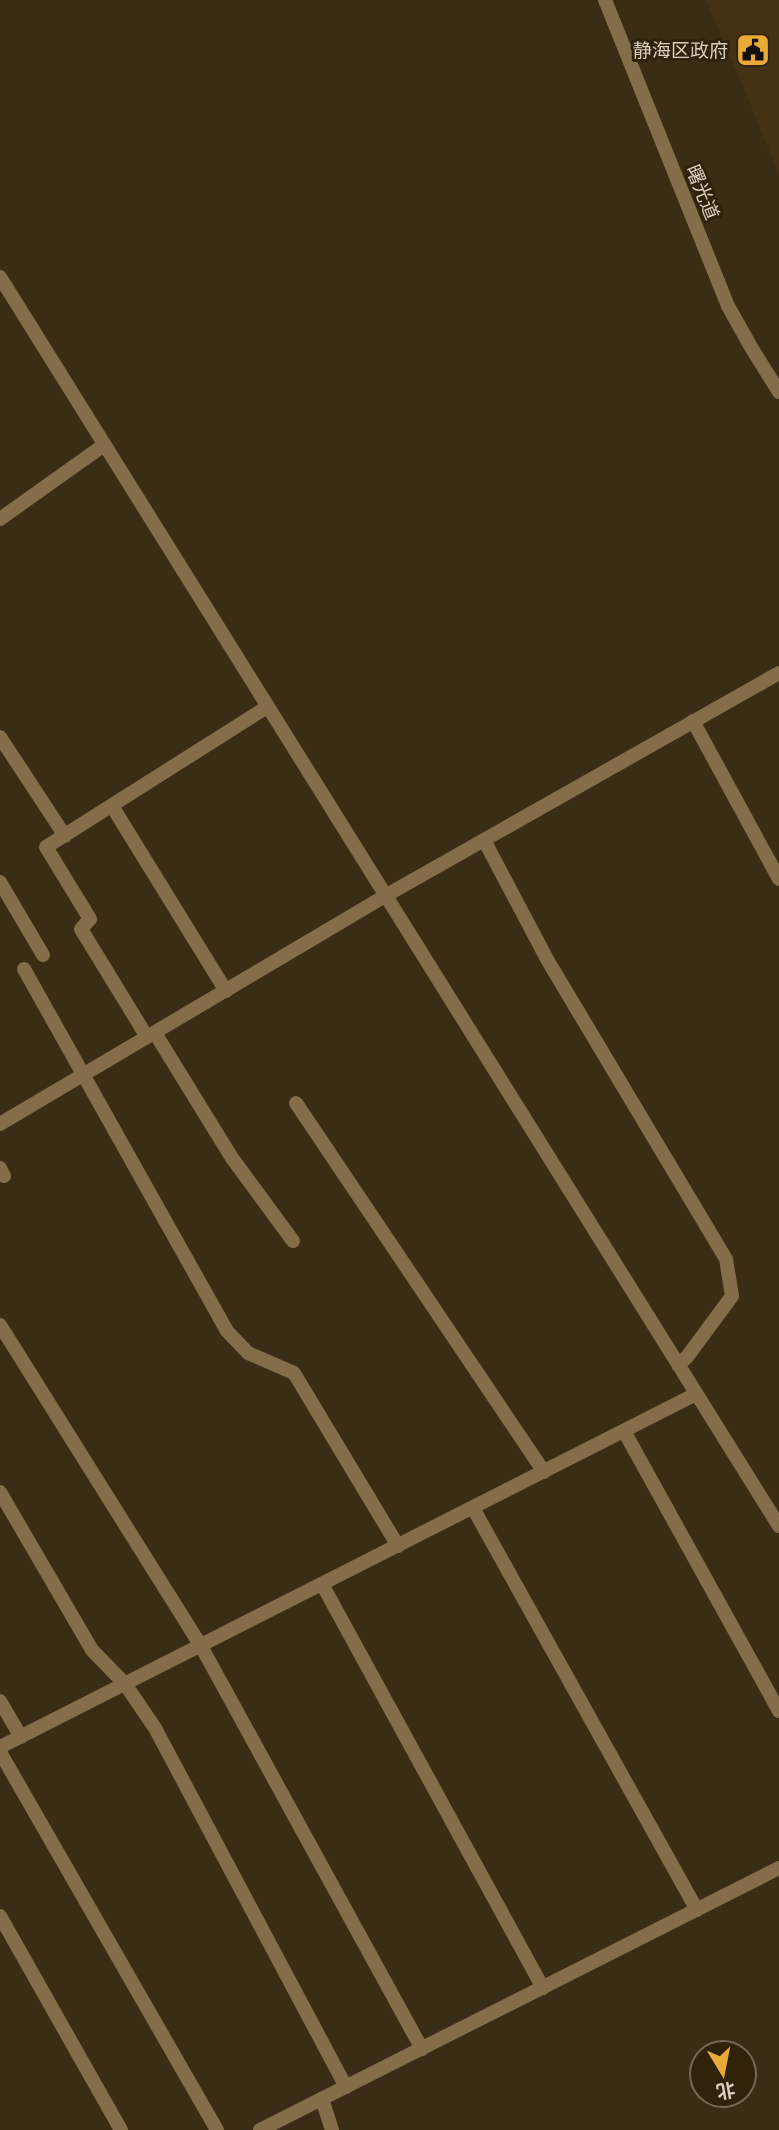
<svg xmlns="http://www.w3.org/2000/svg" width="779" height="2130" viewBox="0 0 779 2130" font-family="Manrope,'Noto Sans SC',sans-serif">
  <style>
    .built { fill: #453214 }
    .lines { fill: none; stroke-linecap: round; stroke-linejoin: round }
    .service { stroke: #846d49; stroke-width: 14 }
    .minor { stroke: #846d49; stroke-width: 14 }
    .tertiary { stroke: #846d49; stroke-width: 14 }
    .labels { text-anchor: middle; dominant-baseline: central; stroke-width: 6; stroke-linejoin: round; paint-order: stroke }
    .poi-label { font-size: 19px; fill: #d9d0c2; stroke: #30220b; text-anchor: end }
    .street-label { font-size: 19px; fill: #d9d0c2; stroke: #30220b }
  </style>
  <rect width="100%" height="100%" fill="#3a2c15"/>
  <path class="built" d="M 706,0 L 779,0 L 779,175 L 748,99 Z"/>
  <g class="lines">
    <path class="service" d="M 693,721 L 779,879
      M 0,737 L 65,836
      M 112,806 L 226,991
      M 0,882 L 43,955
      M 24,969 L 227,1331 L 248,1353 L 294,1373 L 398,1546
      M 155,1033 L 232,1158 L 293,1241
      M 147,1037 L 81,929 L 90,919 L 46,847 L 267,707
      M 296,1103 L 544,1472
      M 0,1168 L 4,1176
      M 0,1325 L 201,1646 L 422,2049
      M 624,1431 L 779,1711
      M 0,1492 L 92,1650 L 125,1684 L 155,1728 L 346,2087
      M 473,1508 L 697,1910
      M 322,1584 L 543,1988
      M 0,1701 L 21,1737
      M 0,1752 L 217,2130
      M 0,1916 L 121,2130
      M 322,2099 L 332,2130"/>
    <path class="minor" d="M 0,277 L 779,1526
      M 0,519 L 104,445
      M 484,840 L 548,961 L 726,1259 L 732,1296 L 687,1357 L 678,1365
      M 0,1124 L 385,896 L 779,673
      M 0,1747 L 696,1394
      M 260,2130 L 779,1868"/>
    <path class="tertiary" d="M 605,0 L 728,306 L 751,347 L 779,392"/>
  </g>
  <defs>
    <g id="civic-square" transform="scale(1.75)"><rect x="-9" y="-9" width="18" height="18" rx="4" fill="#eaaa38" stroke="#30220b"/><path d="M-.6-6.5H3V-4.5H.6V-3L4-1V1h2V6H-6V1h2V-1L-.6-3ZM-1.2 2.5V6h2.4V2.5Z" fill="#111"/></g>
  </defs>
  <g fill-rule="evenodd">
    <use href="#civic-square" x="753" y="50"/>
  </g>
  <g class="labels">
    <g class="poi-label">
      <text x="728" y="50">静海区政府</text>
    </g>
    <g class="street-label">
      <text transform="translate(703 192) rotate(68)">曙光道</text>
    </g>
  </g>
  <g transform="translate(723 2074) rotate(170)"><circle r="33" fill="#30220b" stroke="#746854" stroke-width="2"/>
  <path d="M0-5L12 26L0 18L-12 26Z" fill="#eaaa38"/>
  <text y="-10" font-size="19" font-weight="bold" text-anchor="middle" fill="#d9d0c2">北</text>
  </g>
</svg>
